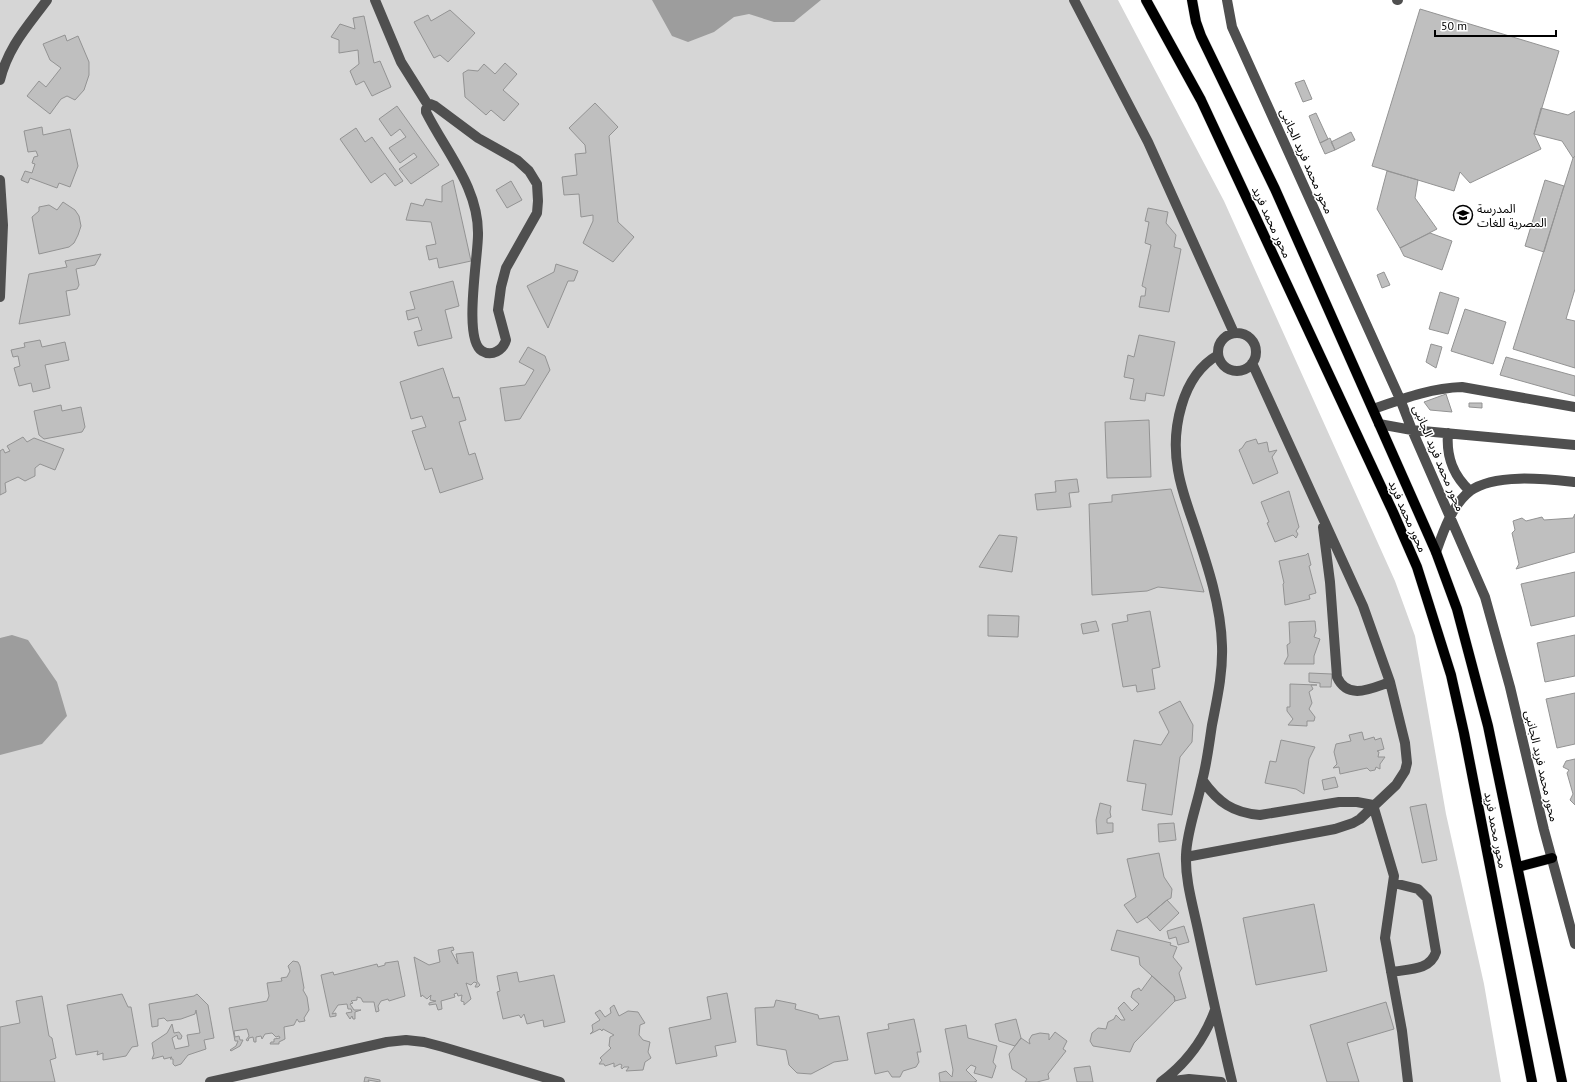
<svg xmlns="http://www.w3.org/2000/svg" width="1575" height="1082" viewBox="0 0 1575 1082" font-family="'PT Sans','Noto Sans Arabic',sans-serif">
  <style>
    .green { fill: #d6d6d6 }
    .water { fill: #9d9d9d }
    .building { fill: #bfbfbf; stroke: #939393 }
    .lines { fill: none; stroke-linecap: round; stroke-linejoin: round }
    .major-casing { stroke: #dbdbdb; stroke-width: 11 }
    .minor { stroke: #4f4f4f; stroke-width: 10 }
    .major { stroke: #000; stroke-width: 10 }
    .labels { text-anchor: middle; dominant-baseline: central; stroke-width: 3; stroke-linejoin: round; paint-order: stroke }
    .street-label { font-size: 12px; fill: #000; stroke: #fff }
    .poi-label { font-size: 12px; fill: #000; stroke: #fff; text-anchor: start }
  </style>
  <rect width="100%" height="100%" fill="#fff"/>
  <path class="green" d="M 0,0 L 1118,0 L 1224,201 L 1395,581 L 1415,636 L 1446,814 L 1484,984 L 1501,1082 L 0,1082 Z"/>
  <path class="water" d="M 652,0 L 821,0 L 794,22 L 774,22 L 749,14 L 734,17 L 714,32 L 688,42 L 672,36 Z
    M 12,635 L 28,640 L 57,682 L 67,716 L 42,744 L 0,755 L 0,638 Z"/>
  <path class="building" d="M 1420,9 L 1559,51 L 1534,134 L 1541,149 L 1470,183 L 1460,172 L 1454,191 L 1372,166 Z
    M 450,10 L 475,33 L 448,62 L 440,55 L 434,58 L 414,22 L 428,15 L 431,21 Z
    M 364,16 L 374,63 L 380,61 L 391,87 L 372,96 L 364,81 L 356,85 L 350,71 L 359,64 L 358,50 L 339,53 L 339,40 L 331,37 L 340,24 L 355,29 L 353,18 Z
    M 65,35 L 67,41 L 78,36 L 89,62 L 89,75 L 84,90 L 75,100 L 67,96 L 61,99 L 50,114 L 27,96 L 39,81 L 46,87 L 61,68 L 50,60 L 43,44 Z
    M 505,63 L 517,74 L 503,90 L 519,104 L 504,121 L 491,110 L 486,115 L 465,97 L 463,73 L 468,70 L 478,71 L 484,64 L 495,74 Z
    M 1304,80 L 1312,99 L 1303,102 L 1295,83 Z
    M 595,103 L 618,127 L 609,136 L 618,222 L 634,237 L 613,262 L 583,243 L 593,221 L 593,215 L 581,217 L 579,194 L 564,195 L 562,177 L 577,175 L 575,154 L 586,153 L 585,145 L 569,128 Z
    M 397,106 L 439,165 L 411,184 L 399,169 L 417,157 L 414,153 L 400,163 L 389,148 L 406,137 L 400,129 L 391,136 L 379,119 Z
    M 1541,108 L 1568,115 L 1575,111 L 1575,156 L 1573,158 L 1562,141 L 1534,134 Z
    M 1316,113 L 1328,139 L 1320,143 L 1309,116 Z
    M 42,127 L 43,135 L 70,129 L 78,166 L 70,187 L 59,183 L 57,188 L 30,178 L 28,183 L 21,180 L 25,171 L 32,173 L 35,164 L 32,163 L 34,157 L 38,156 L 36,151 L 28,152 L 24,131 Z
    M 356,128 L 365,142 L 372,137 L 403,181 L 395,186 L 385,173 L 371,183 L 340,139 Z
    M 1351,132 L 1355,140 L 1335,150 L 1331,142 Z
    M 1330,138 L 1335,150 L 1325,154 L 1320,143 Z
    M 1575,156 L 1575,289 L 1566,319 L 1575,321 L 1575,368 L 1513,349 L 1573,158 Z
    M 1387,171 L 1418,180 L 1415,198 L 1437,229 L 1400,248 L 1377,209 Z
    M 453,180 L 471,261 L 439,268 L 437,258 L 429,260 L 426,246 L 436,244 L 431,222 L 406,220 L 411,203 L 423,206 L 426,199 L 442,202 L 442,186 Z
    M 1545,180 L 1564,186 L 1544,252 L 1525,246 Z
    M 511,181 L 522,200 L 507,208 L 496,190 Z
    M 63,202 L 75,210 L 79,216 L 81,226 L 78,235 L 74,243 L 69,247 L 39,254 L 32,217 L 39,211 L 39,207 L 49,205 L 57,210 Z
    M 1148,208 L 1168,212 L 1166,223 L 1176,235 L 1174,247 L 1181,249 L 1169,312 L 1139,307 L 1141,296 L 1145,296 L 1146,288 L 1142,286 L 1151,245 L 1145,243 L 1149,222 L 1145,221 Z
    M 1430,233 L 1452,241 L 1442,270 L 1404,256 L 1400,248 Z
    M 101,254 L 95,265 L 76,269 L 79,285 L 77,289 L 66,291 L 70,315 L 19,324 L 29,274 L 67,267 L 65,261 Z
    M 556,264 L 578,271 L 574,281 L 568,281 L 548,328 L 527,286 L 554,272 Z
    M 1384,272 L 1390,285 L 1382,288 L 1377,275 Z
    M 453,281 L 459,306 L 445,310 L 452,338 L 418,346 L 414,332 L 422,330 L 418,317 L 408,320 L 406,311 L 415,309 L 410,292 Z
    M 1440,292 L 1459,298 L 1448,334 L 1429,329 Z
    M 1465,309 L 1506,322 L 1493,364 L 1451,351 Z
    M 1139,335 L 1175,342 L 1164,396 L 1146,393 L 1145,401 L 1130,399 L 1134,379 L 1124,377 L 1128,355 L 1134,357 Z
    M 40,340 L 42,347 L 65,342 L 69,360 L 45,365 L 50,388 L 33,392 L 31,383 L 19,386 L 14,368 L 20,366 L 18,356 L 13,357 L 11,350 L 25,347 L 24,343 Z
    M 1431,344 L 1442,347 L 1436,368 L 1426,362 Z
    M 528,347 L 545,356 L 550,370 L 520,419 L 505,421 L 500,388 L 525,385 L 534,370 L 519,362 Z
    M 1506,357 L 1575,376 L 1575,396 L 1500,375 Z
    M 443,368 L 453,398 L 459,397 L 466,420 L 459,422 L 469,455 L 475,453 L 483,479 L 440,493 L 432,468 L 425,470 L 412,431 L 426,427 L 422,416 L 411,419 L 400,382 Z
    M 1446,394 L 1452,412 L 1430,410 L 1424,402 Z
    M 1469,403 L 1482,403 L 1482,408 L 1469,407 Z
    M 61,405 L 62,411 L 81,407 L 85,427 L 82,432 L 44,439 L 39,435 L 34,411 Z
    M 1149,420 L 1151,477 L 1107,478 L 1105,422 Z
    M 23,437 L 27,442 L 34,438 L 64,449 L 55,470 L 40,464 L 35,468 L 35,476 L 25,481 L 18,477 L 5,483 L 6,492 L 0,495 L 0,451 L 3,449 L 5,453 L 10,451 L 7,446 Z
    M 1256,439 L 1258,444 L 1267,442 L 1269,452 L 1277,450 L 1272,457 L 1278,473 L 1253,484 L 1239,450 L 1242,448 L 1246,442 Z
    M 1077,479 L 1079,492 L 1069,493 L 1071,507 L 1037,510 L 1035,494 L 1056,492 L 1055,481 Z
    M 1171,489 L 1204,592 L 1158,587 L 1147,591 L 1092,595 L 1089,504 L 1112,502 L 1112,495 Z
    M 1289,491 L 1299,527 L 1296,531 L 1298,534 L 1296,538 L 1293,535 L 1275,542 L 1267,523 L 1269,522 L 1261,502 Z
    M 1575,514 L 1575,552 L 1516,569 L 1519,564 L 1512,533 L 1515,530 L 1513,521 L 1522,518 L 1526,521 L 1542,517 L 1544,520 L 1573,518 Z
    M 999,535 L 1017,537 L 1012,572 L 979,567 Z
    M 1308,553 L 1311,565 L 1309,566 L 1316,593 L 1309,595 L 1310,599 L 1285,605 L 1283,584 L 1284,583 L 1279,561 L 1306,555 Z
    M 1575,572 L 1575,616 L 1531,626 L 1521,584 Z
    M 1150,611 L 1160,667 L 1152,669 L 1155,689 L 1137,692 L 1136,685 L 1123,687 L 1112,624 L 1128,621 L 1127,615 Z
    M 988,615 L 1019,616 L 1018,637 L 988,636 Z
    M 1096,621 L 1099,631 L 1083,634 L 1081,624 Z
    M 1315,621 L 1316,631 L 1314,637 L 1320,639 L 1314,656 L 1314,664 L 1284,664 L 1288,656 L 1287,645 L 1290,643 L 1289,622 Z
    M 1575,635 L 1575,676 L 1545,682 L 1537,643 Z
    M 1309,673 L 1332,674 L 1331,687 L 1320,687 L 1320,683 L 1309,682 Z
    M 1290,684 L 1317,685 L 1311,685 L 1313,689 L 1309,692 L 1312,703 L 1309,709 L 1315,717 L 1314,721 L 1307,721 L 1307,726 L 1288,725 L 1293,719 L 1287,711 L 1287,707 L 1290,707 Z
    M 1575,693 L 1575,744 L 1557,748 L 1546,699 Z
    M 1180,701 L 1193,725 L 1192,742 L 1180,757 L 1172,815 L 1142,810 L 1146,784 L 1127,781 L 1134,740 L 1161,745 L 1169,732 L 1159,712 Z
    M 1362,732 L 1364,740 L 1374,737 L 1375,740 L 1381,738 L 1384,749 L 1377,751 L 1379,752 L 1378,757 L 1385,757 L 1380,764 L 1380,769 L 1376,767 L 1375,770 L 1370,771 L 1367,768 L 1340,774 L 1339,767 L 1333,768 L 1337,764 L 1334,752 L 1336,744 L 1351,741 L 1349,735 Z
    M 1281,740 L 1315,747 L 1309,759 L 1304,794 L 1296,789 L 1265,783 L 1270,761 L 1276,762 Z
    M 1575,759 L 1575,805 L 1570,800 L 1573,794 L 1567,773 L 1569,770 L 1563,767 L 1566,761 Z
    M 1335,777 L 1338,787 L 1324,790 L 1322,780 Z
    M 1100,803 L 1111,806 L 1110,812 L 1111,817 L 1107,819 L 1107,823 L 1113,823 L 1113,832 L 1097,834 L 1096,820 Z
    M 1426,804 L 1437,860 L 1422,863 L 1410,807 Z
    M 1174,823 L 1176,840 L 1159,842 L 1158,824 Z
    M 1159,853 L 1164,877 L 1172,889 L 1171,898 L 1167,900 L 1147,917 L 1137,923 L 1124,905 L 1136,897 L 1127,859 Z
    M 1167,900 L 1179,913 L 1160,931 L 1147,917 Z
    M 1314,904 L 1327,971 L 1256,985 L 1243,918 Z
    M 1184,926 L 1189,942 L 1178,945 L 1176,937 L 1169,939 L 1167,931 Z
    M 1117,930 L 1171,943 L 1170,945 L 1177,947 L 1173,957 L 1182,968 L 1179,973 L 1186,998 L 1175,1001 L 1174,996 L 1140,965 L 1139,957 L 1111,950 Z
    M 453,947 L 454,950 L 451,951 L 458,964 L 456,954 L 473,952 L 477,981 L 480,985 L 478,987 L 475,987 L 477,983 L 474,982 L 471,985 L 466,983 L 471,999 L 464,1005 L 464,1002 L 461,1001 L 462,995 L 458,996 L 457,993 L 454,994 L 455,997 L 441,1001 L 442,1009 L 438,1010 L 436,1004 L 429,1005 L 429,1003 L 436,1001 L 430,1000 L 431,995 L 427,999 L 422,995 L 421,997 L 414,957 L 429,965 L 440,962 L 438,950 Z
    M 293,961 L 298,962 L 300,966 L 304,988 L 303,990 L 307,997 L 309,1010 L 304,1018 L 305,1021 L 299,1022 L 297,1019 L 294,1025 L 284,1027 L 285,1039 L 279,1042 L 279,1044 L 270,1044 L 271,1042 L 274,1042 L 274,1039 L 280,1038 L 279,1036 L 276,1037 L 272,1033 L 265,1034 L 262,1039 L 261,1036 L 256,1037 L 256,1042 L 254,1042 L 253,1037 L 249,1038 L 248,1041 L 246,1040 L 249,1036 L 247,1029 L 234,1031 L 235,1037 L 239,1036 L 240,1040 L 243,1040 L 240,1046 L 231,1051 L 230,1050 L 236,1046 L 238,1041 L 235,1041 L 229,1008 L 267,1001 L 269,996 L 267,983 L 282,981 L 281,978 L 287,977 L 290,971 L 288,966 Z
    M 398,961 L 405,996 L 389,1001 L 388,999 L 381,1001 L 378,1006 L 379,1011 L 376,1012 L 374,1002 L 363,1002 L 361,998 L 357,997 L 357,1000 L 351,1001 L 353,1003 L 350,1004 L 354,1010 L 361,1010 L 355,1012 L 355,1019 L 353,1019 L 352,1016 L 350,1019 L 346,1013 L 352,1012 L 351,1009 L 348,1009 L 347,1004 L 338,1005 L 332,1014 L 336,1013 L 336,1016 L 330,1017 L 321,975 L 333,972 L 334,975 L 377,964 L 378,967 L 385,965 L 385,963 Z
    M 517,972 L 519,982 L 554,975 L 565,1022 L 544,1027 L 543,1020 L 527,1024 L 524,1014 L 521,1018 L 519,1015 L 503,1019 L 497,992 L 500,991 L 497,976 Z
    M 1152,976 L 1174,996 L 1175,1001 L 1134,1043 L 1130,1052 L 1093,1046 L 1090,1041 L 1092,1033 L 1098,1028 L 1106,1029 L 1108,1022 L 1114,1019 L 1116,1015 L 1121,1020 L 1125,1020 L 1118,1008 L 1124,1002 L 1132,1011 L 1139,1004 L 1131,997 L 1133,991 L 1139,988 L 1141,991 Z
    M 727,993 L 736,1042 L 715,1046 L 717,1056 L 676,1064 L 669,1028 L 711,1019 L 707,997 Z
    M 122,994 L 128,1007 L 131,1007 L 138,1046 L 132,1047 L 126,1056 L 103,1060 L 103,1053 L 97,1055 L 98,1051 L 76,1055 L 67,1005 Z
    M 197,994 L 208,1005 L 214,1038 L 204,1040 L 206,1049 L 188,1055 L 181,1064 L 175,1066 L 173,1064 L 173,1059 L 170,1059 L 172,1057 L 164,1059 L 163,1056 L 152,1059 L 154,1054 L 152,1043 L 167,1033 L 172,1024 L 174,1033 L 179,1032 L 182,1036 L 181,1039 L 178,1039 L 177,1035 L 172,1038 L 175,1049 L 189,1046 L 187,1035 L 200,1033 L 196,1010 L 195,1014 L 181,1019 L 167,1021 L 164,1018 L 158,1019 L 158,1026 L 152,1027 L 149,1004 L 194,996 Z
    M 42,996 L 49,1036 L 52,1038 L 56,1058 L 50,1060 L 55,1082 L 0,1082 L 0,1027 L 20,1023 L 16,1001 Z
    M 776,1000 L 796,1004 L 795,1009 L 818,1015 L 819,1019 L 839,1016 L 848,1060 L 834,1062 L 811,1074 L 797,1073 L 789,1065 L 786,1050 L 757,1045 L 755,1008 L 774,1007 Z
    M 1386,1002 L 1394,1029 L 1347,1043 L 1359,1082 L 1327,1082 L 1310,1025 Z
    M 614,1005 L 619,1016 L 628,1011 L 638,1012 L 643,1020 L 645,1023 L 640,1025 L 639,1035 L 643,1040 L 650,1042 L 648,1052 L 651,1058 L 645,1062 L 643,1070 L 626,1071 L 629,1067 L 624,1067 L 622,1069 L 621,1067 L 622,1065 L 620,1064 L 614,1067 L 614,1063 L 605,1066 L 604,1064 L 599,1064 L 602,1060 L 600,1058 L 611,1048 L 609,1046 L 610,1037 L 614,1035 L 603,1029 L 602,1031 L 600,1029 L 590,1034 L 593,1031 L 592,1025 L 600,1020 L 595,1013 L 600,1010 L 605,1017 L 611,1013 L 610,1008 Z
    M 914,1019 L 921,1052 L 917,1052 L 919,1062 L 916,1067 L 903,1071 L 900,1077 L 892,1077 L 888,1071 L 875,1074 L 867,1033 L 889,1029 L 888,1024 Z
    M 1016,1019 L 1021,1038 L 1015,1046 L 999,1041 L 995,1024 Z
    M 966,1025 L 968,1038 L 997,1046 L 993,1062 L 996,1066 L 992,1078 L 974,1073 L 976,1067 L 971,1065 L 966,1070 L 977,1081 L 974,1082 L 940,1082 L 939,1073 L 946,1071 L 952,1077 L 953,1070 L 945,1029 Z
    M 1055,1032 L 1067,1041 L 1063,1049 L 1066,1051 L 1048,1074 L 1049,1079 L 1037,1082 L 1025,1082 L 1027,1079 L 1012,1069 L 1009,1054 L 1021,1038 L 1030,1044 L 1029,1040 L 1032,1035 L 1040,1033 L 1049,1034 L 1049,1040 Z
    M 1090,1066 L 1093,1082 L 1077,1082 L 1074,1068 Z
    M 365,1077 L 380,1080 L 380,1082 L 368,1080 L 369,1082 L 364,1082 Z"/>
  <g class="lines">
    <g class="major-casing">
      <path id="major" d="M 1146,0 L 1201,100 L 1393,512 L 1417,567 L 1451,675 L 1464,733 L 1532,1082
        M 1192,0 L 1196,22 L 1201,36 L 1275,189 L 1436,552 L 1457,609 L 1488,726 L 1562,1082
        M 1518,867 L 1552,858"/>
    </g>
    <path class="minor" d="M 375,0 L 401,62 L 428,105
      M 1074,0 L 1148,142 L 1234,333
      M 1227,0 L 1232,27 L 1400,399 L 1412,430 L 1485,597 L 1510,687 L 1544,830 L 1575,944
      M 1397,0 L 1398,0
      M 0,80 C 8,47 27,27 47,0
      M 430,104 L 435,106 L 478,138 L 517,160 L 529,171 L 537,184 L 538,201 L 537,213 L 506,268 L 501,287 L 498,310 L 506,340 C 503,350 492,357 482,351 C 463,340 478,257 478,235 C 479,188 446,152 426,112 L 426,109 Z
      M 0,180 L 3,225 L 0,297
      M1218 352a19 19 0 1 1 38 0a19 19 0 1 1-38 0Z
      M 1218,355 C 1181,376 1171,431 1178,470 C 1181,489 1188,507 1194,525 C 1207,564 1221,605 1222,646 C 1223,673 1217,699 1212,725 C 1209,744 1207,763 1202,781 C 1197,806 1187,830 1186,855 C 1185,880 1193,906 1198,930 C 1209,981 1220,1031 1232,1082
      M 1373,409 C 1402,399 1431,388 1462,387 L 1575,407
      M 1379,424 L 1412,430 L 1575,445
      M 1448,433 C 1446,457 1453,475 1470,491
      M 1323,527 L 1330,582 L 1337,677 C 1348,701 1372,688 1390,682
      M 1436,552 C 1443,532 1452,505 1470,491 C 1495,473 1546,479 1575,482
      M 1203,781 C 1218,802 1233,813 1260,815 L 1339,802 L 1357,802 L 1373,805
      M 1373,805 L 1394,876 L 1385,938 L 1402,1031 L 1408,1082
      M 1186,857 L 1335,829 L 1353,823 L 1360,819 L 1396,785 L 1405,771 L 1407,763 L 1405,743 L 1390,682 L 1363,606 L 1252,363
      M 1391,972 C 1408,969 1430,971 1436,952 L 1427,898 L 1418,889 L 1394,883
      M 210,1082 L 387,1042 L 406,1040 L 424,1042 L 443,1047 L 560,1082
      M 1161,1082 C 1187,1063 1204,1040 1215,1010
      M 1166,1082 L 1189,1079 L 1221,1082"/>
    <use href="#major" class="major"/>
  </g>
  <defs>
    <g id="school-ring" transform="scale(1)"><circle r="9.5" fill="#fff" stroke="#000" stroke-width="1.5"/><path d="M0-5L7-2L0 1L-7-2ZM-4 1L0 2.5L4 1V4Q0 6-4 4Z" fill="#000"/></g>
  </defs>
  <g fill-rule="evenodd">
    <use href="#school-ring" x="1463" y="215"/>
  </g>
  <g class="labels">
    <g class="street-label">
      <text transform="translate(1307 161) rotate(66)">محور محمد فريد الجانبى</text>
      <text transform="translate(1272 222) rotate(65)">محور محمد فريد</text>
      <text transform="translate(1439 458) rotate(67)">محور محمد فريد الجانبى</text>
      <text transform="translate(1408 516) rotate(66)">محور محمد فريد</text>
      <text transform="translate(1542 766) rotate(77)">محور محمد فريد الجانبى</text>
      <text transform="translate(1496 830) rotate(79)">محور محمد فريد</text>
    </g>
    <g class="poi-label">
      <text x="1477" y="208">المدرسة<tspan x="1477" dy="14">المصرية للغات</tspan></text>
    </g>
  </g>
  <path d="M1435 30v6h121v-6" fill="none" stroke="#000000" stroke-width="2"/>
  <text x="1441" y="30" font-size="12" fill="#000000" stroke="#ffffff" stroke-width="3" paint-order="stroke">50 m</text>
</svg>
